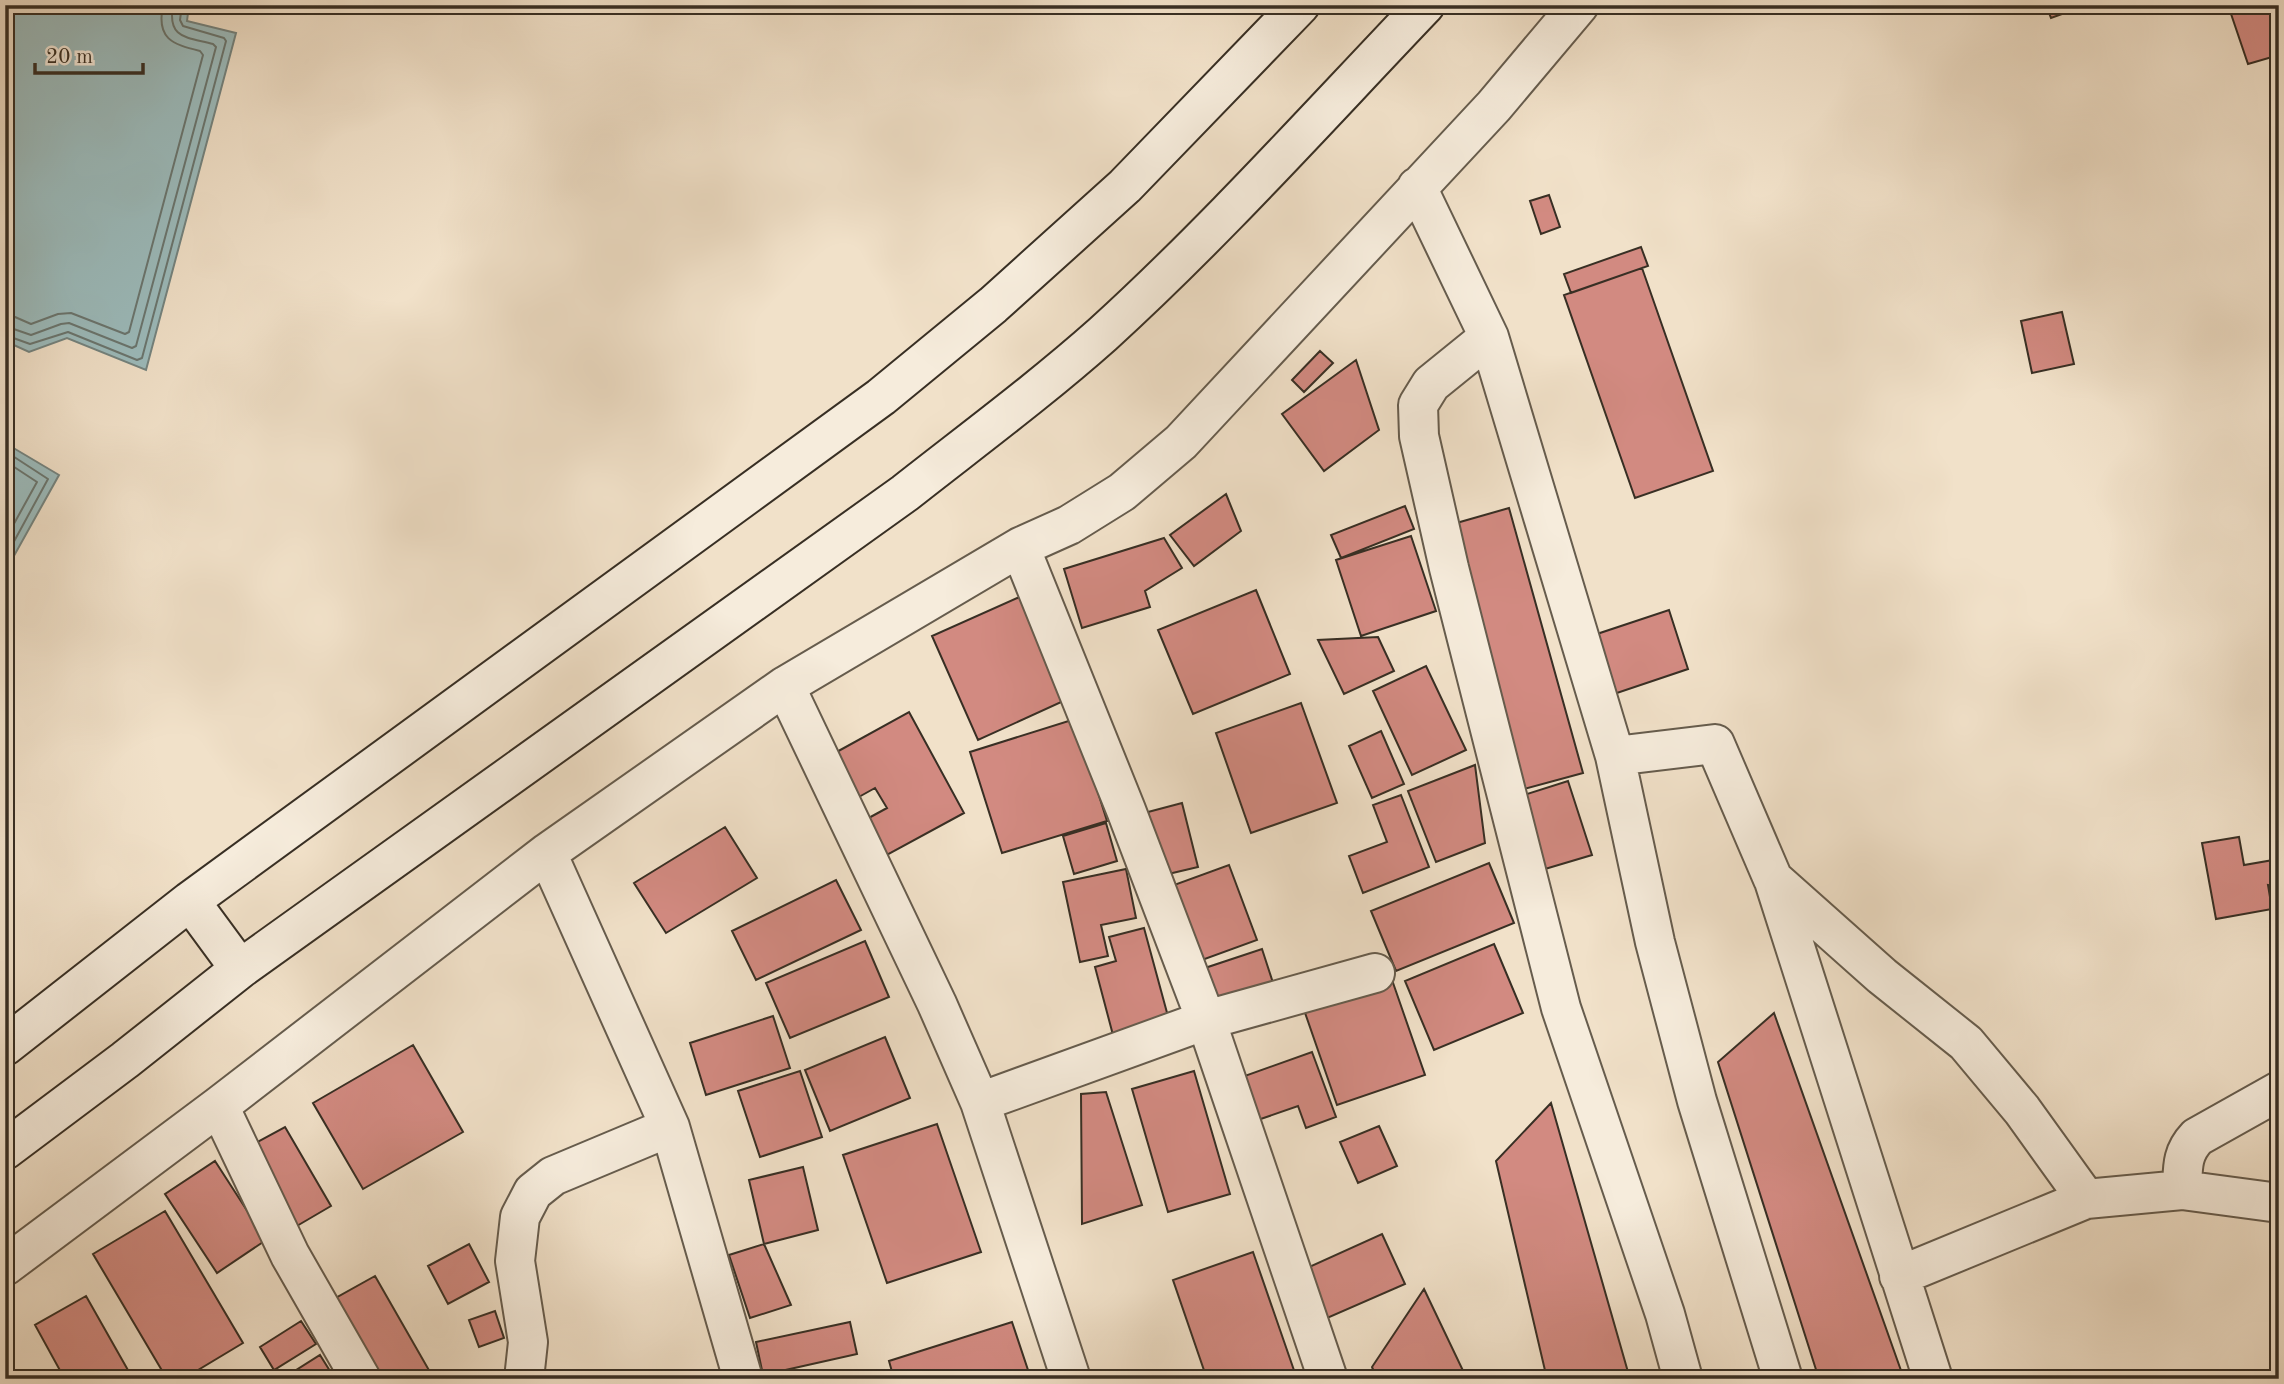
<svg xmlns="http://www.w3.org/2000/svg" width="2284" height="1384" viewBox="0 0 2284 1384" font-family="'Old Standard TT',serif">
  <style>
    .water { fill: #9cbcbd; stroke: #748480; stroke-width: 2 }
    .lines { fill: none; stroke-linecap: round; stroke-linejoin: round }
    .shore { stroke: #6a7670; stroke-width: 2 }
    .building { fill: #d28a81; stroke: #382f24; stroke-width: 2 }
    .street-casing { stroke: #665c4d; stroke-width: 42 }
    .secondary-casing { stroke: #382f24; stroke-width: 42 }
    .street { stroke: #f6ecdc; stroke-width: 38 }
    .secondary { stroke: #f6ecdc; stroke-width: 38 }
  </style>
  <rect width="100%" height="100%" fill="#f1e1c9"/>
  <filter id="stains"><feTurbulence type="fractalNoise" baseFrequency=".00286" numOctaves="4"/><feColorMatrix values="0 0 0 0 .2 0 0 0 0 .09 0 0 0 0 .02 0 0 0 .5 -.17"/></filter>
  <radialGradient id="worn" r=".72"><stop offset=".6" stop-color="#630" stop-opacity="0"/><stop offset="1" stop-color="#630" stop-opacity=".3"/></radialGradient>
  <path class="water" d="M 5,5 L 189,5 L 187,21 L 236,33 L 146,370 L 67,338 L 29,352 L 5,341 Z
    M 5,443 L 59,475 L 5,572 Z"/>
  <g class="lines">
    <path class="shore" d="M 5,316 L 15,317 L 31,324 L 58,314 L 71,313 L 125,334 L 129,332 L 203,55 L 200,51 C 172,44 156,39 163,5
      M 5,326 L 31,335 L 61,324 L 69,323 L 132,348 L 136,346 L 216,47 L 213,44 C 187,37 167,39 173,5
      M 5,335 L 30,344 L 68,332 L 137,360 L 142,358 L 226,41 L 224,38 L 183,26 L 180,20 L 182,5
      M 5,451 L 48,479 L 5,558
      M 5,461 L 37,482 L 5,540"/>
  </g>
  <path class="building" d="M 2046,5 L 2087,5 L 2051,18 Z
    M 2228,5 L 2268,5 L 2279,36 L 2279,55 L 2248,64 Z
    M 1549,195 L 1560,227 L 1541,234 L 1530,201 Z
    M 1641,247 L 1648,266 L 1571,293 L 1564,274 Z
    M 1642,268 L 1713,471 L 1635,498 L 1564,295 Z
    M 2062,312 L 2074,364 L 2032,373 L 2021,321 Z
    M 1320,351 L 1333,363 L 1304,392 L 1292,380 Z
    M 1356,360 L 1379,430 L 1324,471 L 1282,414 Z
    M 1226,494 L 1241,531 L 1194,566 L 1170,535 Z
    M 1405,506 L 1414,529 L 1341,558 L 1331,535 Z
    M 1509,508 L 1583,773 L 1520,790 L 1446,526 Z
    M 1411,536 L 1436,611 L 1361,636 L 1336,560 Z
    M 1164,538 L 1182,568 L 1145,591 L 1150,607 L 1082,628 L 1064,569 Z
    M 1256,590 L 1290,674 L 1193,714 L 1158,630 Z
    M 1024,595 L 1070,698 L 978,740 L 932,636 Z
    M 1669,610 L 1688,669 L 1608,696 L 1588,637 Z
    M 1378,637 L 1394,671 L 1344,694 L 1318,640 Z
    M 1426,666 L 1466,750 L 1412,775 L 1373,691 Z
    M 1301,703 L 1337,803 L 1251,833 L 1216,733 Z
    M 909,712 L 964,813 L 885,856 L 865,820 L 887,808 L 875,788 L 857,798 L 833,754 Z
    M 1075,719 L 1107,821 L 1002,853 L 970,752 Z
    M 1381,731 L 1404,784 L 1372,798 L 1349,746 Z
    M 1475,765 L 1485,843 L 1436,862 L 1408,791 Z
    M 1568,781 L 1592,855 L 1545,869 L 1521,796 Z
    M 1401,795 L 1429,867 L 1363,893 L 1349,856 L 1387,842 L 1373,805 Z
    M 1182,803 L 1198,867 L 1164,875 L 1148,812 Z
    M 1106,823 L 1117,861 L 1074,874 L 1063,836 Z
    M 725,827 L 757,878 L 666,933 L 634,883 Z
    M 2239,837 L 2244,865 L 2279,859 L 2279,887 L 2268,885 L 2272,909 L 2216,919 L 2202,843 Z
    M 1489,863 L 1514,923 L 1396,971 L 1371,911 Z
    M 1229,865 L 1257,940 L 1191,964 L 1163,889 Z
    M 1126,869 L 1136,918 L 1101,925 L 1108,956 L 1080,962 L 1063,882 Z
    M 836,880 L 861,930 L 756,980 L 732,931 Z
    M 1144,928 L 1169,1020 L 1113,1035 L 1095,967 L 1116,961 L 1109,937 Z
    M 865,941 L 889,997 L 790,1038 L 766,983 Z
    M 1494,944 L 1523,1013 L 1434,1050 L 1405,981 Z
    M 1262,949 L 1276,992 L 1211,1014 L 1196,971 Z
    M 1391,977 L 1425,1075 L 1337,1105 L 1303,1007 Z
    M 1774,1013 L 1904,1379 L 1819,1379 L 1718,1062 Z
    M 773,1016 L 790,1068 L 706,1095 L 690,1043 Z
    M 885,1037 L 910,1098 L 830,1131 L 805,1070 Z
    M 413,1045 L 463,1132 L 363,1189 L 313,1103 Z
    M 1312,1052 L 1336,1117 L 1306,1128 L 1298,1106 L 1255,1121 L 1239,1078 Z
    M 800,1071 L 822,1137 L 760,1157 L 738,1091 Z
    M 1194,1071 L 1230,1194 L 1168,1212 L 1132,1089 Z
    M 1106,1092 L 1142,1205 L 1082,1224 L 1081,1094 Z
    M 1551,1103 L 1630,1379 L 1547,1379 L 1496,1161 Z
    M 937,1124 L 981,1252 L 887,1283 L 843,1155 Z
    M 1379,1126 L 1397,1166 L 1358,1183 L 1340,1142 Z
    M 285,1127 L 331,1206 L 290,1230 L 243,1150 Z
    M 215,1161 L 266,1240 L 217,1273 L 165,1194 Z
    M 803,1167 L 818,1230 L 764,1244 L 749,1180 Z
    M 165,1211 L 243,1343 L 183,1379 L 167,1379 L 93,1254 Z
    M 1382,1234 L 1405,1284 L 1318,1322 L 1296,1273 Z
    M 469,1244 L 489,1282 L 448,1304 L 428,1266 Z
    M 764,1244 L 791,1305 L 750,1318 L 729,1255 Z
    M 1253,1252 L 1297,1379 L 1207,1379 L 1173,1280 Z
    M 375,1276 L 434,1379 L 367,1379 L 325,1304 Z
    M 1424,1289 L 1467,1379 L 1377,1379 L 1372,1367 Z
    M 86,1296 L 133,1379 L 52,1379 L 62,1374 L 35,1325 Z
    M 495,1311 L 504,1338 L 479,1347 L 469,1320 Z
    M 301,1321 L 316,1344 L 274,1370 L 260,1347 Z
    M 850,1322 L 857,1354 L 763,1375 L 756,1342 Z
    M 1012,1322 L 1031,1379 L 894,1379 L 889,1361 Z
    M 320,1355 L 335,1379 L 282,1379 Z"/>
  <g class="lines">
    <g class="street-casing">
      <path id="street" d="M 1417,187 L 1489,337 L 1615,756 L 1715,744 L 1773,879 L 1882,976 L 1966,1043 L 2022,1110 L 2086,1199
        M 1489,337 L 1431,384 L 1418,405 L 1419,436 L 1449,568 L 1561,1008 L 1665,1314 L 1683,1379
        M 1020,547 L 1126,810 L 1206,1020 L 1328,1379
        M 785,686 L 937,1004 L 980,1102 L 1071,1379
        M 1615,756 L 1655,942 L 1697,1101 L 1783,1379
        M 547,853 L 670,1127 L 743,1379
        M 1774,881 L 1933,1379
        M 980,1102 L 1206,1020 L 1375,973
        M 219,1106 L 290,1255 L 361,1379
        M 2182,1190 C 2183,1168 2181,1154 2197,1137 L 2279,1091
        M 5,1266 L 219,1106 L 547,853 L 785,686 L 1020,547 L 1069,525 L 1122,492 L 1181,442 L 1494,106 L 1579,5
        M 1899,1276 L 2086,1199 L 2182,1190 L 2279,1203
        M 524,1379 L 528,1342 L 515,1261 L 520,1217 L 533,1192 L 553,1176 L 670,1127"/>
    </g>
    <g class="secondary-casing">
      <path id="secondary" d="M 190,901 L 240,969
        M 5,1046 L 190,901 L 881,397 L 993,305 L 1125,186 L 1300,5
        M 5,1150 L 125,1060 L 240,969 L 905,493 C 971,441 1040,390 1103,334 C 1216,231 1319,116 1425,5"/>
    </g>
    <use href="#street" class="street"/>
    <use href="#secondary" class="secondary"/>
  </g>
  <rect width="2284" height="1384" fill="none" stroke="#f1e1c9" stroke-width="28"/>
  <rect x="7" y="7" width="2270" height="1370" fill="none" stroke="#382f24" stroke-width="3.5"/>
  <rect x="14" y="14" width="2256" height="1356" fill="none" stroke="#382f24" stroke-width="2"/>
  <path d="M35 63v10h108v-10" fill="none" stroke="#382f24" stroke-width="3.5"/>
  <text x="46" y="63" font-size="21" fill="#382f24" stroke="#f6ecdc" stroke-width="5" paint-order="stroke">20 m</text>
  <rect width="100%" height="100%" filter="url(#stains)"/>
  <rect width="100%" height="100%" fill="url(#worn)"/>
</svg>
